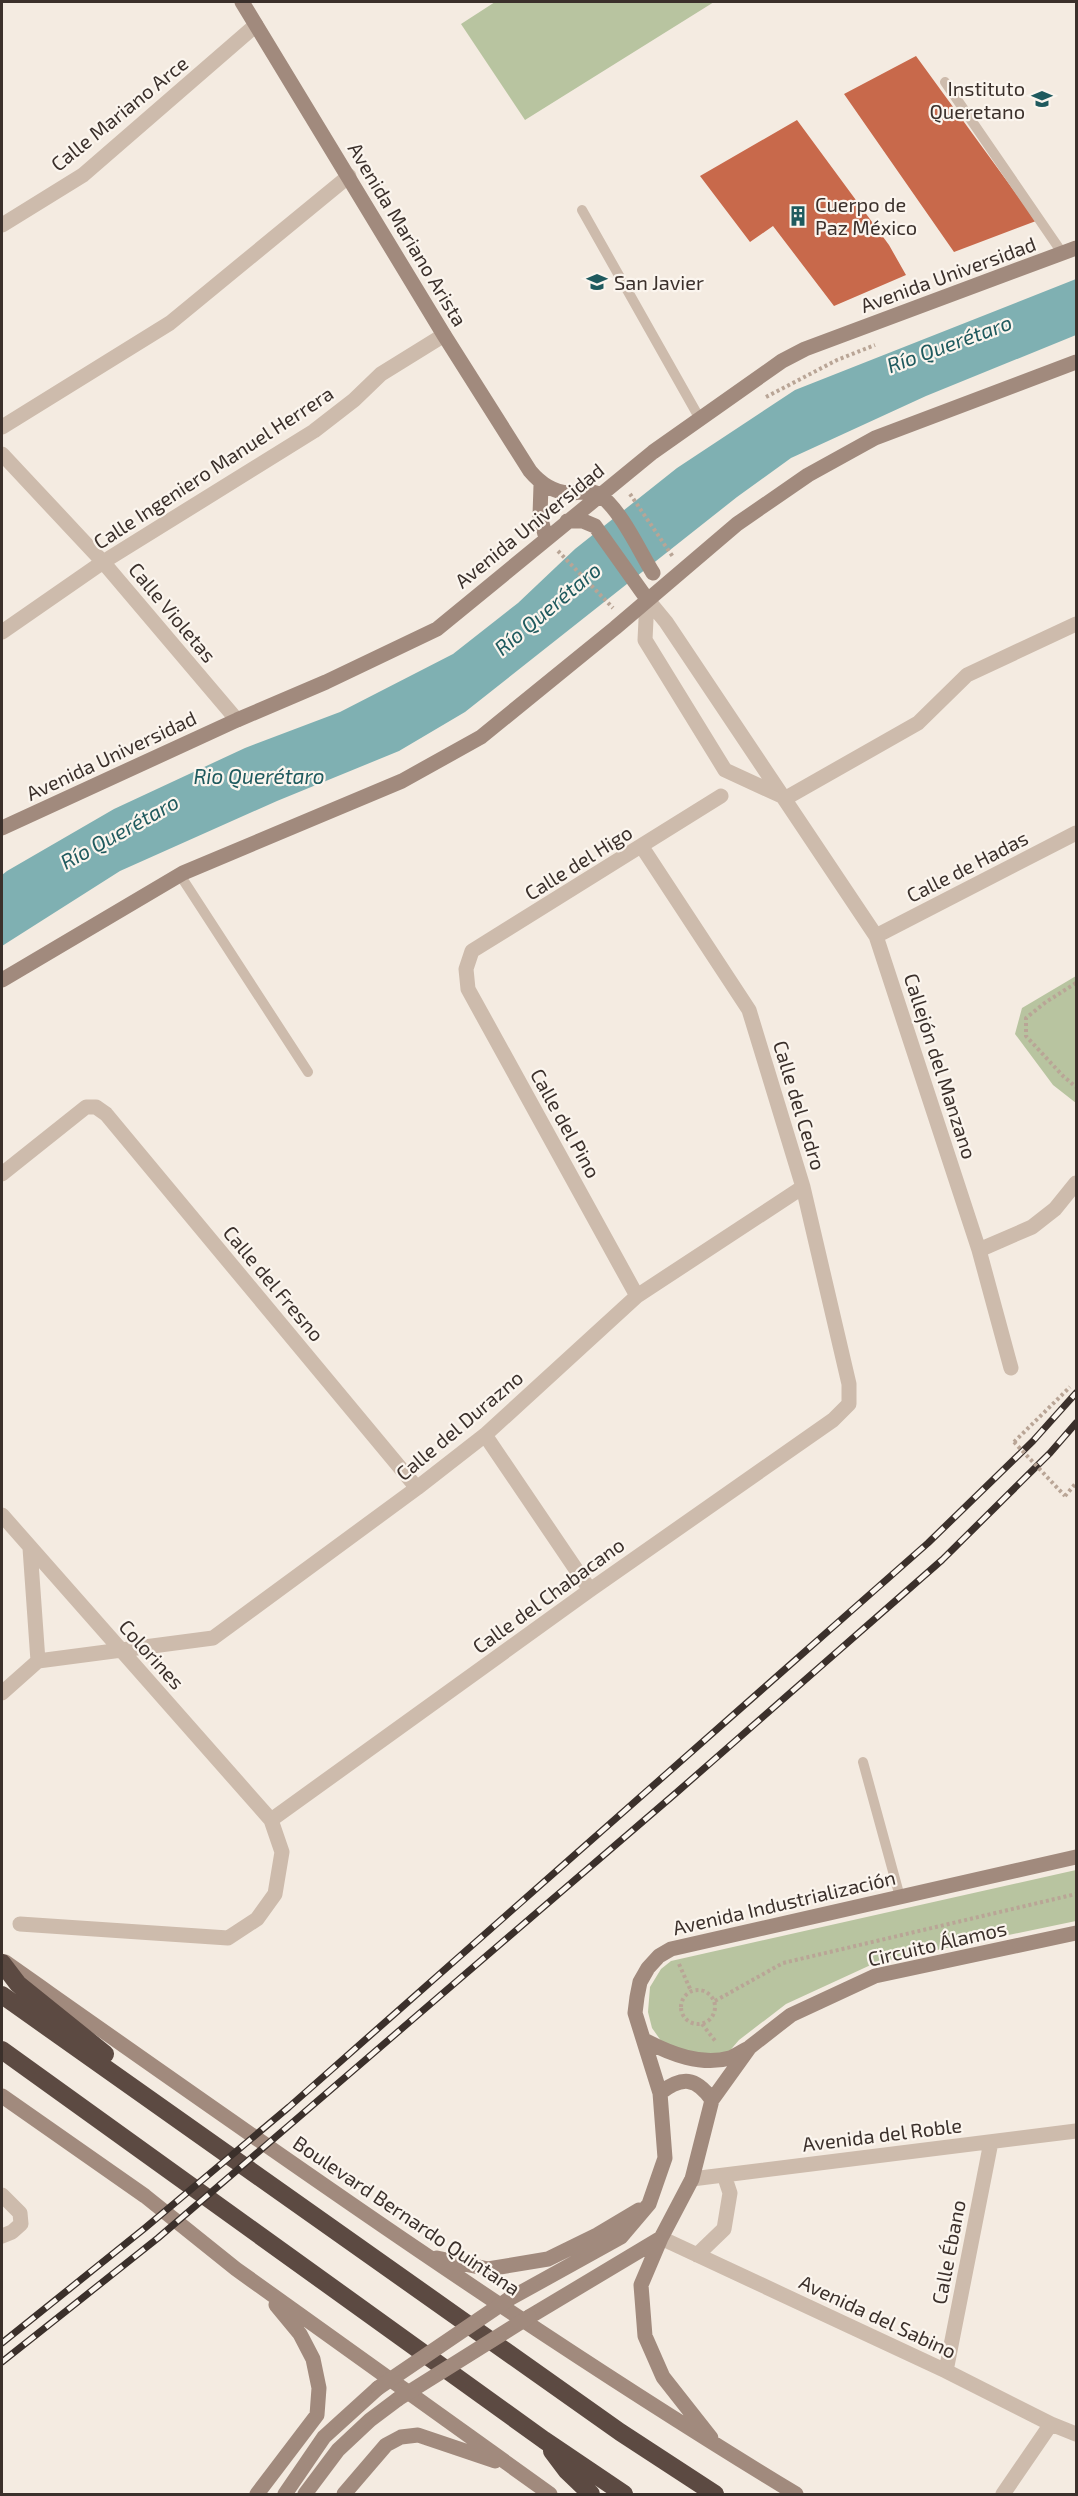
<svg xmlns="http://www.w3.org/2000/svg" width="1078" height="2496" viewBox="0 0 1078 2496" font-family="'Exo 2',sans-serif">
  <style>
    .green { fill: #b8c4a0 }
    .water { fill: #7fb0b2 }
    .building { fill: #c8694b }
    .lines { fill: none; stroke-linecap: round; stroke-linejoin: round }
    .path { stroke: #b9a596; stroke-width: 4; stroke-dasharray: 3 3; stroke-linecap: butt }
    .lane { stroke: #cdbbac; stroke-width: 10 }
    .street { stroke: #cdbbac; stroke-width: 15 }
    .secondary { stroke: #a18a7d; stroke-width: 15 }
    .highway { stroke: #5c4a42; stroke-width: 18 }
    .rail-casing { stroke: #3b302b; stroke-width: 7 }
    .rail { stroke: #fbf5ee; stroke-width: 4.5; stroke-dasharray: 14; stroke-linecap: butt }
    .path-bridge { stroke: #b9a596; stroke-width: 4; stroke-dasharray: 3 3; stroke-linecap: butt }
    .secondary-bridge { stroke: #a18a7d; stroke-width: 15 }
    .labels { text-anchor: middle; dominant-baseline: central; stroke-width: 4.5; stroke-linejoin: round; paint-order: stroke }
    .poi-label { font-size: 20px; fill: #3b302b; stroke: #fbf5ee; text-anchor: start }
    .street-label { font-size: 20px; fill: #3b302b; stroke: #fbf5ee }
    .water-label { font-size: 21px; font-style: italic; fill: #1f5a5e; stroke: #fbf5ee }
  </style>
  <rect width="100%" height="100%" fill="#f4ebe1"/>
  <path class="green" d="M 495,2 L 714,2 L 525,120 L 461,24 Z
    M 1076,976 L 1076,1103 L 1053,1085 L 1015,1034 L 1022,1008 Z
    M 1076,1870 L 1076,1921 L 875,1963 L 786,2004 L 739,2040 L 727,2054 L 707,2058 L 664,2045 L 652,2028 L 648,2012 L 650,1987 L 661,1969 L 671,1961 Z"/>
  <path class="water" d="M 1076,279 L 1076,335 L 926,396 L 791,458 L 737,497 L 465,712 L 399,751 L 277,801 L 120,871 L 2,946 L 2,875 L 7,871 L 114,809 L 245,748 L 340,712 L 453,654 L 518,603 L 575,549 L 677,468 L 795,390 Z"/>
  <path class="building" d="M 916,56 L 1036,221 L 954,252 L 844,94 Z
    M 797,120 L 889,245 L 906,275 L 834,306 L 773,226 L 750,242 L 700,176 Z"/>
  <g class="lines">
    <path class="path" d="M 766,397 L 837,360 L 875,345
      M 630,494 L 673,557
      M 558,551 L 613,608
      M 1076,983 L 1046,1002 L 1026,1018 L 1026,1036 L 1063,1076 L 1076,1087
      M 1014,1442 L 1070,1387
      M 1065,1496 L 1076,1483
      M 679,1964 L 691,1991
      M681 2007a17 17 0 1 1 34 0a17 17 0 1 1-34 0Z
      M 715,2001 L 783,1963 L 1076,1894
      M 702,2024 L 716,2042"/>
    <path class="lane" d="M 945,82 L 1063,254
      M 582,210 L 700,419
      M 180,875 L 308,1072
      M 863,1762 L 900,1897"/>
    <path class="street" d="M 2,225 L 83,175 L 256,25
      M 2,427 L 170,323 L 349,176
      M 2,454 L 103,562 L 237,720
      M 647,599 L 666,622 L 876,936 L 979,1250 L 1011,1368
      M 647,599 L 645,640 L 725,770 L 786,798
      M 2,632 L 103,562 L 314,431 L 354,400 L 381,374 L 444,335
      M 786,798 L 918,723 L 967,675 L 1076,624
      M 876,936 L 1076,833
      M 2,1174 L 86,1107 L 96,1107 L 106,1114 L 417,1488
      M 979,1250 L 1032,1227 L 1055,1209 L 1076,1183
      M 637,1296 L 468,989 L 466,969 L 472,951 L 721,796
      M 485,1435 L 590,1590
      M 2,1515 L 271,1820 L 282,1852 L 275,1894 L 257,1919 L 228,1938 L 20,1924
      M 30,1548 L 38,1661
      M 2,1693 L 38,1661 L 213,1638 L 417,1488 L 485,1435 L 637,1296 L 803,1187
      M 271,1820 L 590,1590 L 833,1420 L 849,1404 L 849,1384 L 803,1187 L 749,1010 L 642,847
      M 692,2179 L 1076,2131
      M 2,2195 L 20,2213 L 21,2224 L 12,2232 L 2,2236
      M 661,2238 L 946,2371 L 1051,2424 L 1076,2434
      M 697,2255 L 724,2229 L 730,2193 L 724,2175
      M 946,2371 L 991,2142
      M 1003,2494 L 1051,2424"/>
    <path class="secondary" d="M 242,2 L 444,335 L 530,471 C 540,483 552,492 569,493 C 580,493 591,488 601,496 C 621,511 639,550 653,573
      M 541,485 L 540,516 L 546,538
      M 567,521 L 583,521 L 595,526 L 647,599
      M 2,828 L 237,720 L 326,682 L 437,629 L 653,452 L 782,361 L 805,349 L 1076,248
      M 2,980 L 183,873 L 402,781 L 481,737 L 615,628 L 737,524 L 808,475 L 875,438 L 1076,362
      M 5,1962 C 265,2145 524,2329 796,2494
      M 646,2041 C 671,2054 701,2066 730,2058 C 736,2056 742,2051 747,2049
      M 660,2093 C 682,2076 696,2077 712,2100
      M 2,2096 L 145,2196 L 236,2269 L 550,2494
      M 437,2258 L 488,2269 L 548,2259 L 597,2235 L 639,2210
      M 509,2299 L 621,2237 L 649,2204 L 665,2158 L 660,2093 L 635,2013 L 637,1997 L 640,1982 L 648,1968 L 659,1956 L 671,1949 L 1076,1857
      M 529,2317 L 661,2238
      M 711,2438 L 663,2377 L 645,2336 L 641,2285 L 661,2238 L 692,2179 L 712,2100 L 750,2047 L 791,2015 L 875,1976 L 1076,1933
      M 257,2494 L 317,2415 L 319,2388 L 313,2359 L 300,2334 L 276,2305
      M 285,2494 L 324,2437 L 378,2388
      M 305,2494 L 338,2450 L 370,2420 L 398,2399
      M 344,2494 L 386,2445 L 401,2437 L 418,2435 L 495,2461"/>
    <path class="highway" d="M 2,1963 L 18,1984 L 105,2054
      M 2,1995 L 620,2432 L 715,2494
      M 2,2050 L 544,2440 L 624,2494
      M 552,2451 L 567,2471 L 591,2494"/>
    <g class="rail-casing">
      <path id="rail" d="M 2,2343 L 145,2228 L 289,2107 L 928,1543 L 1033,1441 L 1076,1393
        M 2,2362 L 158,2238 L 676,1793 L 942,1560 L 1050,1453 L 1076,1423"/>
    </g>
    <use href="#rail" class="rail"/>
    <path class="path-bridge" d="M 1014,1442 L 1065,1496"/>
    <path class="secondary-bridge" d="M 378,2388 L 509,2299
      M 398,2399 L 529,2317"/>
  </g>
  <defs>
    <g id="school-bare" transform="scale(1.62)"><path d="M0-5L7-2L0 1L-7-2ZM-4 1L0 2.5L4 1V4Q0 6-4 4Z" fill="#1f5a5e" stroke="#fbf5ee" stroke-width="2.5" paint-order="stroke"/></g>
    <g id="building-bare" transform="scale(1.62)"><path d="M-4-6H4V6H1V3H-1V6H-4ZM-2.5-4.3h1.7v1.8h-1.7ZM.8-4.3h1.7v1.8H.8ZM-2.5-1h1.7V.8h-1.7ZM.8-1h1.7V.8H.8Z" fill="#1f5a5e" stroke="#fbf5ee" stroke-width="2.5" paint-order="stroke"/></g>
  </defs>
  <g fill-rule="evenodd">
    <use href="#school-bare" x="1042" y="99"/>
    <use href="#building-bare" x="798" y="216"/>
    <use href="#school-bare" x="597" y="282"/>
  </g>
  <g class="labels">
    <g class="poi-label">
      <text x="1025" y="88" text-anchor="end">Instituto<tspan x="1025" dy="23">Queretano</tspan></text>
      <text x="815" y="204">Cuerpo de<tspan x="815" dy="23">Paz México</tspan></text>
      <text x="614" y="282">San Javier</text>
    </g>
    <g class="street-label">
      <text transform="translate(119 113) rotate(-39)">Calle Mariano Arce</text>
      <text transform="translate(408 234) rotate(59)">Avenida Mariano Arista</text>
      <text transform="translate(948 274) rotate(-20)">Avenida Universidad</text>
      <text transform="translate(213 467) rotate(-33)">Calle Ingeniero Manuel Herrera</text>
      <text transform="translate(529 525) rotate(-39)">Avenida Universidad</text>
      <text transform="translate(173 612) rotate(50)">Calle Violetas</text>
      <text transform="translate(111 755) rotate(-25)">Avenida Universidad</text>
      <text transform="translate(578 862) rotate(-32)">Calle del Higo</text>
      <text transform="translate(967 866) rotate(-27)">Calle de Hadas</text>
      <text transform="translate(941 1066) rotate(72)">Callejón del Manzano</text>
      <text transform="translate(800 1105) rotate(73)">Calle del Cedro</text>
      <text transform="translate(566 1123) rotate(61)">Calle del Pino</text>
      <text transform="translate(274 1283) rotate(50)">Calle del Fresno</text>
      <text transform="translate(459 1425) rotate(-40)">Calle del Durazno</text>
      <text transform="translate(548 1595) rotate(-36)">Calle del Chabacano</text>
      <text transform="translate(152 1654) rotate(48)">Colorines</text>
      <text transform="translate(784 1902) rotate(-13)">Avenida Industrialización</text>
      <text transform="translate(937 1943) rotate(-13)">Circuito Álamos</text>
      <text transform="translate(882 2134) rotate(-7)">Avenida del Roble</text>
      <text transform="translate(407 2215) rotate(34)">Boulevard Bernardo Quintana</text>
      <text transform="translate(948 2252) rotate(-79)">Calle Ébano</text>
      <text transform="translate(878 2316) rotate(25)">Avenida del Sabino</text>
    </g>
    <g class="water-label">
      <text transform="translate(949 343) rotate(-20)">Río Querétaro</text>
      <text transform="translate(547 608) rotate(-40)">Río Querétaro</text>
      <text x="259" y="775">Rio Querétaro</text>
      <text transform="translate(119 831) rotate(-29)">Río Querétaro</text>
    </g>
  </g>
  <rect width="1078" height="2496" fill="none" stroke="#3b302b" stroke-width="6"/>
</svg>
